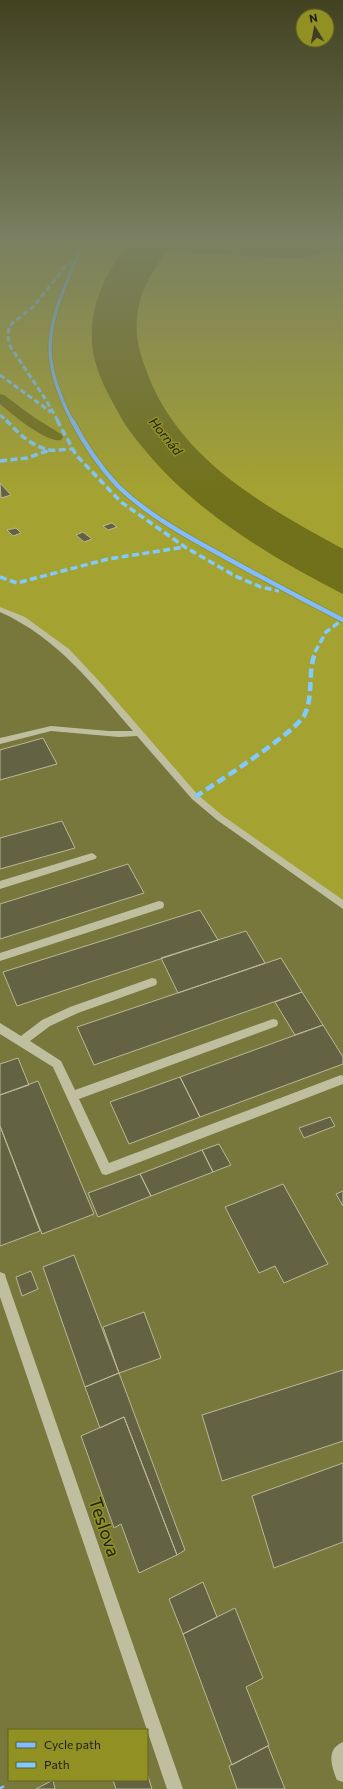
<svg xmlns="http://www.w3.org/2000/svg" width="343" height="1789" viewBox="0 0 343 1789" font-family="Commissioner,sans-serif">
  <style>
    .green { fill: #a4a231 }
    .water { fill: #72711b }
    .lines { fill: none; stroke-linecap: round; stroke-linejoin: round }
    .canal { fill: #72711b; fill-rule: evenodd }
    .building { fill: #636243; stroke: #b9b998 }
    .service { fill: #bfbfa0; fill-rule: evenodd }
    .trunk { fill: #bebe9f; fill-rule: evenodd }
    .quiet-far3 { stroke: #80caff; stroke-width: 3; stroke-dasharray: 5.5 3; stroke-linecap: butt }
    .quiet-far2 { stroke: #80caff; stroke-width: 3.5; stroke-dasharray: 7 3.5; stroke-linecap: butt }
    .quiet-far1 { stroke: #80caff; stroke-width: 4.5; stroke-dasharray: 9 4.5; stroke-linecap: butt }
    .quiet { stroke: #80caff; stroke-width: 8; stroke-dasharray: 15 8; stroke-linecap: butt }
    .cycleway-far1-casing { stroke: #919023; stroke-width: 5 }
    .cycleway-casing { stroke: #919023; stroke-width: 6 }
    .cycleway-far1 { stroke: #80bcff; stroke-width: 3.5 }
    .cycleway { stroke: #80bcff; stroke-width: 4.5 }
    .labels { text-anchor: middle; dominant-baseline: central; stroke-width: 3; stroke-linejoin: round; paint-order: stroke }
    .far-water-label { font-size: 13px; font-style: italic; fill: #1c1c1a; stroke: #919023 }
    .near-street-label { font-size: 18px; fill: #1d1d1d; stroke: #919023 }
  </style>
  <rect width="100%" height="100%" fill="#78783c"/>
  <path class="green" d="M 0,240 L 131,240 C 111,269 94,293 92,329 C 91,348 99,364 106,381 C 110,391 113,403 118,412 C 126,429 140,444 152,458 C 205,517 274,558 343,594 L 343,905 L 195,797 L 66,651 L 0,609 Z
    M 341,248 L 343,249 L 343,549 C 266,508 181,461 148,376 C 138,351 133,332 139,305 C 143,285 155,268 166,251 L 298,259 Z"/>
  <path class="water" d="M 131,240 L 173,240 C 160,260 144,281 139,304 C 133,329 138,351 148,375 C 181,461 266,507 343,549 L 343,594 C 255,549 160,491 112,401 C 100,379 90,355 92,330 C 94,295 110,266 131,240 Z"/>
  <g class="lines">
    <path class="canal" d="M 0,394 L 4,395 L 35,418 L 61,434 L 63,437 L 61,440 C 46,443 12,414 0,404 Z"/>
  </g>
  <path class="building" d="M 0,483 L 11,495 L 1,498 Z
    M 112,523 L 117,527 L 108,530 L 103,526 Z
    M 16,528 L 21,533 L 13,536 L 7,530 Z
    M 83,532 L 92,539 L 84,542 L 76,535 Z
    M 43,738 L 57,764 L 0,780 L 0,750 Z
    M 62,821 L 75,848 L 0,869 L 0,838 Z
    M 128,864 L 144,893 L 0,939 L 0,904 Z
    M 200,910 L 218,940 L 17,1006 L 3,972 Z
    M 246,931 L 265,963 L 178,993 L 161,958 Z
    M 281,958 L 302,992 L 94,1065 L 77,1027 Z
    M 302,992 L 323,1025 L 295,1035 L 275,1002 Z
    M 323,1025 L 343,1057 L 343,1064 L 200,1117 L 180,1077 Z
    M 18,1058 L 29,1085 L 0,1095 L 0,1064 Z
    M 180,1077 L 200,1117 L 129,1144 L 110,1102 Z
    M 38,1081 L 94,1214 L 42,1234 L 0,1126 L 0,1095 Z
    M 330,1117 L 335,1126 L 304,1138 L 299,1128 Z
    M 0,1126 L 40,1231 L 0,1246 Z
    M 219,1144 L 231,1165 L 213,1172 L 202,1150 Z
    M 202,1150 L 213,1172 L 151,1196 L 140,1174 Z
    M 140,1174 L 151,1196 L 98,1217 L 88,1193 Z
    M 283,1184 L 328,1264 L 284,1283 L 275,1266 L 259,1273 L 225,1207 Z
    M 343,1191 L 343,1206 L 336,1194 Z
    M 74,1255 L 119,1373 L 85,1387 L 43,1267 Z
    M 31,1271 L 38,1289 L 22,1296 L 16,1277 Z
    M 144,1312 L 161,1358 L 119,1373 L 103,1327 Z
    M 343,1370 L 343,1441 L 222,1481 L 202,1415 Z
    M 119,1373 L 185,1550 L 177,1555 L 124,1417 L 100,1428 L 85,1387 Z
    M 124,1417 L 177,1555 L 139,1573 L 121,1524 L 114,1528 L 81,1436 Z
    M 343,1463 L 343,1542 L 274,1568 L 252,1496 Z
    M 203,1582 L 217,1617 L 183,1634 L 169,1599 Z
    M 235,1608 L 263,1678 L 246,1687 L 269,1745 L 232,1765 L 183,1634 Z
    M 268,1746 L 285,1789 L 237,1789 L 229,1766 Z
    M 147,1773 L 152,1789 L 116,1789 L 113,1780 L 147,1780 Z
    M 53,1780 L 55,1789 L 36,1789 Z"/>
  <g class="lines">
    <path class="service" d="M 0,607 L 25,617 L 69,649 L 99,681 L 198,795 L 223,816 L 343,900 L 343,909 L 217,820 L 192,799 L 137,736 L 119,737 L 51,731 L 0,744 L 0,738 L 51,726 L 109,731 L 133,731 C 92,684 58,638 0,612 Z
      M 92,853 L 95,855 L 97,857 L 95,859 L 0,889 L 0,881 Z
      M 159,901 L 163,902 L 164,905 L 163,908 L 0,961 L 0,953 Z
      M 152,978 L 156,979 L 157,982 L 156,985 L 78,1013 L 50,1026 L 30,1041 L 61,1061 L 75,1090 L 273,1019 L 277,1020 L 278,1023 L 277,1026 L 79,1099 L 109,1163 L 341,1075 L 343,1076 L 343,1084 L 106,1175 L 102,1174 L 53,1067 L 0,1034 L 0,1023 L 21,1036 L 42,1020 L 70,1007 Z
      M 0,1272 L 5,1274 L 6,1278 L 183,1789 L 167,1789 L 0,1297 Z
      M 343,1742 L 343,1782 L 337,1780 C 331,1766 326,1749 343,1742 Z"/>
    <path class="trunk" d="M 316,240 L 343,241 L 343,247 L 318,242 Z"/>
    <path class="quiet-far3" d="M 0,375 L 51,412
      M 0,415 L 7,421
      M 58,421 L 46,400 L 10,346 L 8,337 L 9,326 L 34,306 L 64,268 L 76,258"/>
    <path class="quiet-far2" d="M 6,420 C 18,433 32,447 50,450 C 57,451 65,449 72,449
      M 57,420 L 76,455 L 121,502 L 185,547 L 235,576 L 261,587 L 279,591
      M 0,461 L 27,458 L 50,450
      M 0,577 L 17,583 L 108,559 L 185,547
      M 315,652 L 326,632 L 342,620"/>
    <path class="quiet-far1" d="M 195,797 C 216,783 297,732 305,714 C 314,694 307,670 316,651"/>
    <path class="quiet" d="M 0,1787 L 1,1789"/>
    <g class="cycleway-far1-casing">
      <path id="cycleway-far1" d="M 72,421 C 44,366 43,336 68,279 C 73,266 78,252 86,240"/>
    </g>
    <g class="cycleway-casing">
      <path id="cycleway" d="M 72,420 C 84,443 99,466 117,485 C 144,512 181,533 214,551 C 257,575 300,598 343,620"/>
    </g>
    <use href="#cycleway-far1" class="cycleway-far1"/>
    <use href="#cycleway" class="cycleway"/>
  </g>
  <linearGradient id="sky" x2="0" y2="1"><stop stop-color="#424221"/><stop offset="0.49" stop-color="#7a8061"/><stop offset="1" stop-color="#7a8061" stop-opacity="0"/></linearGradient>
  <rect width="343" height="490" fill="url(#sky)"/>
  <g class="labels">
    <g class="far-water-label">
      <text transform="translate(166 436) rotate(51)">Hornád</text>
    </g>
    <g class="near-street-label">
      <text transform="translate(105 1527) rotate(71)">Teslova</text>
    </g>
  </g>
  <rect x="8" y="1729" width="140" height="52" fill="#919023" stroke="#636221"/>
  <rect x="16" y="1742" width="20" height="6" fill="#80bcff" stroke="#636221"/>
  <text x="44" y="1749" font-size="12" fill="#1d1d1d">Cycle path</text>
  <rect x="16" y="1762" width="20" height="6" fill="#80caff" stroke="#636221"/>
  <text x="44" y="1769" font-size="12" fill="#1d1d1d">Path</text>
  <g transform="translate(315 28) rotate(350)"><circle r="19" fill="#919023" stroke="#636221"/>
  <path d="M0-3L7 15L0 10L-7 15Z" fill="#3d3d28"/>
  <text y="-6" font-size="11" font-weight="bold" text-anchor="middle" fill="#1d1d1d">N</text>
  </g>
</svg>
